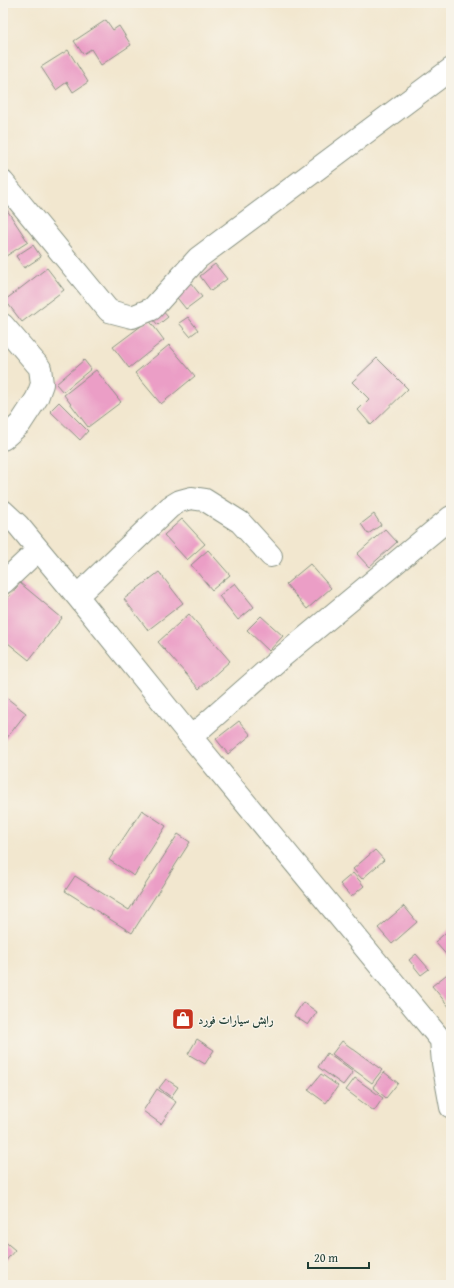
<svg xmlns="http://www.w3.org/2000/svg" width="454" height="1288" viewBox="0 0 454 1288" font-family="'Gentium Book Plus',Amiri,serif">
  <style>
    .building { fill: #eb9ec6 }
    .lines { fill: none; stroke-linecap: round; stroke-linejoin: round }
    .minor-casing { stroke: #889282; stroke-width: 24 }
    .minor { stroke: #fff; stroke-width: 22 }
    .labels { text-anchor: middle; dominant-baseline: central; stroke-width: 3; stroke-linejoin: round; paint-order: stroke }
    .poi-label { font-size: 12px; font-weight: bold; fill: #1f3d34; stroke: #f7f3e8; text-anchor: start }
  </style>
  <rect width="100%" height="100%" fill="#f7f3e8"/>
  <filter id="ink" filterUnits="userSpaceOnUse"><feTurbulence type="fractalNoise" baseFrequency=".025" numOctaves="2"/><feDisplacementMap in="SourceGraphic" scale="8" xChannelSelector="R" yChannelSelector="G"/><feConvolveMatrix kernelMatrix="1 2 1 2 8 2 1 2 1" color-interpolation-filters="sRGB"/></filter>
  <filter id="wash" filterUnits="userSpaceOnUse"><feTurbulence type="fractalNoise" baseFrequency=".012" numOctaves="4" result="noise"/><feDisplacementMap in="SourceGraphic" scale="16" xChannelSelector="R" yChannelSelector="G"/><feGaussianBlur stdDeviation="0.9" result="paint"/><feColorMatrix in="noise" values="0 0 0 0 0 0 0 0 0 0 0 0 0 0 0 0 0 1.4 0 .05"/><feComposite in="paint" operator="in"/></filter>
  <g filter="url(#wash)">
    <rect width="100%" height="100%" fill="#f2e7cf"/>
    <g id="blocks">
      <path class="building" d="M 106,20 L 113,30 L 119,26 L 131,45 L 101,65 L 91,49 L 83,54 L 74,41 Z
        M 68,50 L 88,82 L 73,92 L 67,82 L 56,90 L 41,67 Z
        M 3,204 L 28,242 L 3,258 Z
        M 33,245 L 41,257 L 24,268 L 16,256 Z
        M 215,264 L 227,279 L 211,291 L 200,276 Z
        M 47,268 L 64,290 L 22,322 L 5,300 Z
        M 190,282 L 202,297 L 186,309 L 174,294 Z
        M 161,309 L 168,317 L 158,325 L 151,317 Z
        M 188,317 L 198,330 L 190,336 L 179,323 Z
        M 149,320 L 164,340 L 129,368 L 113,347 Z
        M 169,345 L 195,376 L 161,404 L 135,373 Z
        M 377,358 L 408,389 L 371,425 L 358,410 L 369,399 L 352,382 Z
        M 84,360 L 91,369 L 63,392 L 56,384 Z
        M 96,370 L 121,402 L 88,427 L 64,395 Z
        M 59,402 L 88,431 L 80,440 L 50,411 Z
        M 374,514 L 381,525 L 368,534 L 361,524 Z
        M 182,519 L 205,544 L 187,560 L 164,535 Z
        M 385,529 L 397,542 L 369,567 L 357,554 Z
        M 208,550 L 230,575 L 212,590 L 191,565 Z
        M 310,564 L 331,588 L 307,609 L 286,584 Z
        M 159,572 L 183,603 L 148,630 L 124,599 Z
        M 20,583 L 62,618 L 29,660 L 3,639 L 3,604 Z
        M 235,583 L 254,607 L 238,620 L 219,596 Z
        M 189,614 L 230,661 L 199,689 L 158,642 Z
        M 261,616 L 283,636 L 269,651 L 247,630 Z
        M 3,695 L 26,713 L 3,743 Z
        M 239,721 L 251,735 L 228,754 L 216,739 Z
        M 142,810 L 166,826 L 134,876 L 109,860 Z
        M 178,834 L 190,842 L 132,933 L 65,891 L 75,876 L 129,910 Z
        M 375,850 L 384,860 L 362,879 L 353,869 Z
        M 353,873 L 364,886 L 351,897 L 340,884 Z
        M 404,906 L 417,922 L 392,944 L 378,928 Z
        M 451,928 L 451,960 L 435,942 Z
        M 416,954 L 429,969 L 421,975 L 409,960 Z
        M 451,971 L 451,1009 L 432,986 Z
        M 303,1002 L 317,1012 L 308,1025 L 294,1016 Z
        M 197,1039 L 214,1050 L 205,1064 L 188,1054 Z
        M 342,1041 L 382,1070 L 372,1083 L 332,1054 Z
        M 327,1053 L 353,1072 L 343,1085 L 318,1067 Z
        M 384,1072 L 398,1083 L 386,1098 L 373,1087 Z
        M 321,1074 L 338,1086 L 326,1103 L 308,1090 Z
        M 355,1078 L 383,1098 L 374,1111 L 346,1090 Z
        M 166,1079 L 178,1087 L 171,1097 L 159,1088 Z
        M 157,1089 L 176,1102 L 161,1124 L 143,1111 Z
        M 3,1240 L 15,1250 L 3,1264 Z"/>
    </g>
  </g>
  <g filter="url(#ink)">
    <use href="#blocks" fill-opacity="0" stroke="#889282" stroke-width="1"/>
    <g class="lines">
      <g class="minor-casing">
        <path id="minor" d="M 3,182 L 109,311 L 132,317 L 152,309 L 198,258 L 451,69
          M 3,325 L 40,368 L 42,384 L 37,398 L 20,424 L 3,439
          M 3,511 L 18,525 L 77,596 L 191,737 L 441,1040 L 443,1063 L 451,1107
          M 3,583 L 38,550
          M 77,596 L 170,507 L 180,501 L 191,498 L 205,500 L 240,522 L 271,556
          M 191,737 L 283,656 L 451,517"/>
      </g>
      <use href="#minor" class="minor"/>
    </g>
  </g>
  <defs>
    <g id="shop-square" transform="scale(1.15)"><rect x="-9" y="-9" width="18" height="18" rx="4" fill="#c8321e" stroke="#f7f3e8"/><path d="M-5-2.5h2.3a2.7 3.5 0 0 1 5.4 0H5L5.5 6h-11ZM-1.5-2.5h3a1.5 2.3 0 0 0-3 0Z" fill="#fff"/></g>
  </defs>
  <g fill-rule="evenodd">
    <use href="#shop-square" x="183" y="1019"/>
  </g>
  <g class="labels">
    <g class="poi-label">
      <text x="198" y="1019">رابش سيارات فورد</text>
    </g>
  </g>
  <rect width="454" height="1288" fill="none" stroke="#f7f3e8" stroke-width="16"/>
  <path d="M308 1262v6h61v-6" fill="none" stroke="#1f3d34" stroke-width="2"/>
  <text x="314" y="1262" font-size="12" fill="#1f3d34" stroke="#f7f3e8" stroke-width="3" paint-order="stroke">20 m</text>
</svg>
